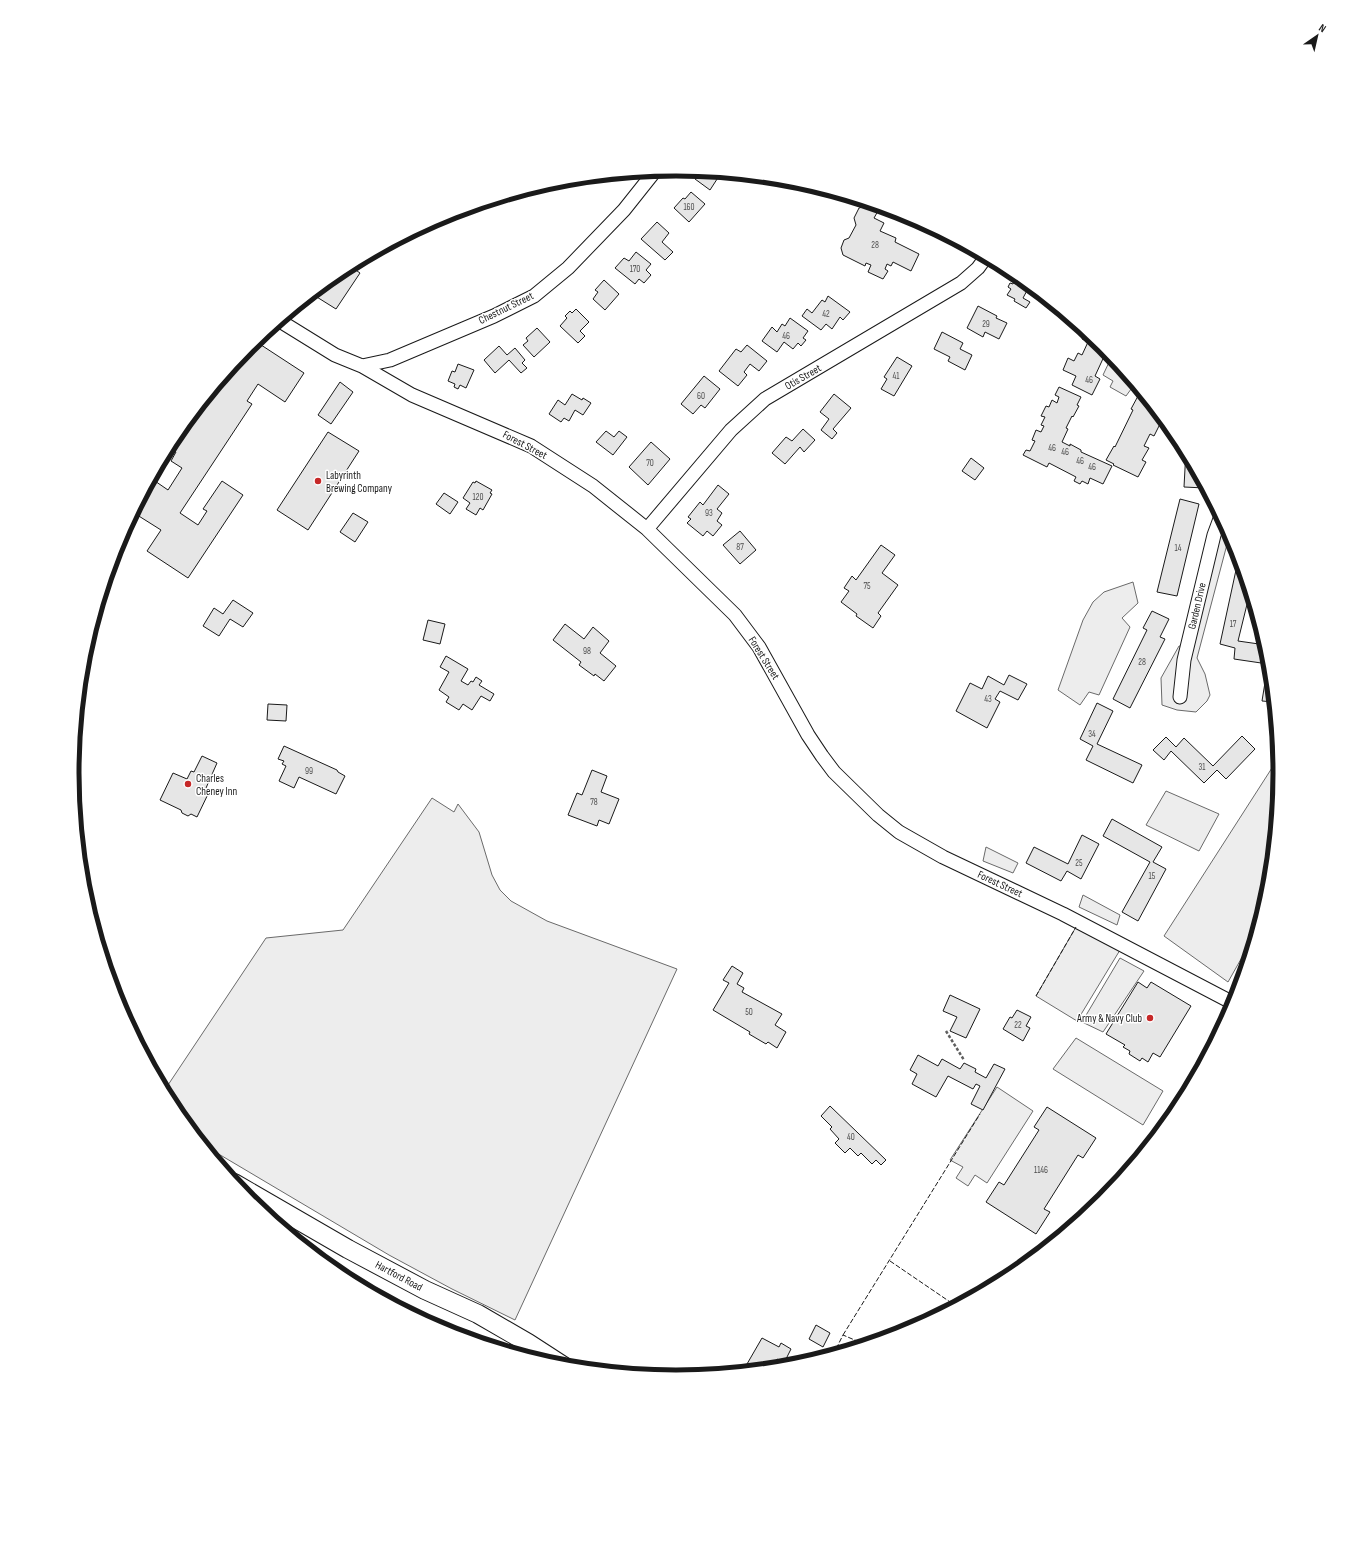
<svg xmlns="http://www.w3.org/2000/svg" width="1353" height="1547" viewBox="0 0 1353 1547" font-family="'Sofia Sans Condensed',sans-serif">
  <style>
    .built { fill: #ededed; stroke: #6a6a6a }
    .building { fill: #e6e6e6; stroke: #1a1a1a }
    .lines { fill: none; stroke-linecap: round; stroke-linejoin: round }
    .street-casing { stroke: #1a1a1a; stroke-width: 15 }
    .secondary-casing { stroke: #1a1a1a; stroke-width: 20 }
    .path { stroke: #5f5f5f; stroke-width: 2.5; stroke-dasharray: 3 2; stroke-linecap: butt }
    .street { stroke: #fff; stroke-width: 13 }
    .secondary { stroke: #fff; stroke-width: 18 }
    .fence { stroke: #1a1a1a; stroke-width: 1; stroke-dasharray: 5 2; stroke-linecap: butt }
    .poi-dot { fill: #c62828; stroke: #fff; stroke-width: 1.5 }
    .labels { text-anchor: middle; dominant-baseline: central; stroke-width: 3; stroke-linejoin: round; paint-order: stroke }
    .number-label { font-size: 9px; fill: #4d4d4d }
    .street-label { font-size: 11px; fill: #1a1a1a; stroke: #fff }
    .poi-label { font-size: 11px; fill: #1a1a1a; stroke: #fff; text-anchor: start }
    .rim { fill: none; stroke: #1a1a1a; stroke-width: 5 }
  </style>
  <rect width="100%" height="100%" fill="#fff"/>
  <path class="built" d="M 1112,356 L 1137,386 L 1134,385 L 1126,396 L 1110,387 L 1113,381 L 1103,375 Z
    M 1223,520 L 1230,533 L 1197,658 L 1205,674 L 1210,695 L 1207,701 L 1196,712 L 1177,710 L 1162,705 L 1161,678 L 1179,646 L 1190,647 Z
    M 1133,582 L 1138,603 L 1122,618 L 1130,627 L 1099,695 L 1089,692 L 1080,705 L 1058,690 L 1083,620 L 1093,602 L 1104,592 Z
    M 1279,757 L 1281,774 L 1269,892 L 1258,929 L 1228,982 L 1164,936 Z
    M 1166,791 L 1219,814 L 1199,851 L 1146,825 Z
    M 432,798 L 454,812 L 458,804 L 479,832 L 492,875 L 500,890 L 511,901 L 547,921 L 677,969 L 515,1320 L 452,1289 L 389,1255 L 222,1156 L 205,1147 L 174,1109 L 164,1091 L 266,938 L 343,930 Z
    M 986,847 L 1018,863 L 1013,873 L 983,861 Z
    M 1083,895 L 1120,915 L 1117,925 L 1079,907 Z
    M 1076,927 L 1120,950 L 1077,1021 L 1036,996 Z
    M 1120,958 L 1144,971 L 1103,1032 L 1082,1022 Z
    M 1076,1038 L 1163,1091 L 1143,1125 L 1053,1069 Z
    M 997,1087 L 1033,1111 L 987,1183 L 975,1175 L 968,1186 L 956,1178 L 963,1167 L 950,1160 Z"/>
  <path class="building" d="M 697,171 L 721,173 L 710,190 L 695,179 L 699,173 Z
    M 691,192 L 705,204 L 689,222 L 674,208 L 683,198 L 685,199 Z
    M 866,206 L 878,211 L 874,218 L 884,223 L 880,231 L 896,238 L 895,242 L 919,254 L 911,271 L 893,262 L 891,266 L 887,264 L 885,269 L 888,271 L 883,279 L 868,272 L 871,265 L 866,263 L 865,266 L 843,255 L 841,248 L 844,240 L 849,238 L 856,225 L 854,218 L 859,208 Z
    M 657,222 L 669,233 L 662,242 L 673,252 L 665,260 L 641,239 Z
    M 636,252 L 651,264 L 646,270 L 651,275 L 644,283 L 639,279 L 635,284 L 615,268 L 624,258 L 629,261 Z
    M 350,266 L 360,273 L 336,309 L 312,294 L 341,271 Z
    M 1017,276 L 1030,285 L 1023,298 L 1030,302 L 1026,308 L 1014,301 L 1015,299 L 1007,295 L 1011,289 L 1008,287 L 1010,283 L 1013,284 Z
    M 604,280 L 619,294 L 605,310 L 593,299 L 598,292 L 595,290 Z
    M 828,296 L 850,312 L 843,320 L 840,317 L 832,329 L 826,324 L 821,330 L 802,316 L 807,309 L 812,313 L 822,300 L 825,302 Z
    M 978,306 L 997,316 L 996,318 L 1007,323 L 999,339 L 985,332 L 983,337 L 967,328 Z
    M 576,309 L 589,322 L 580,331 L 585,336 L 578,343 L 560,326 L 567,318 L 565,316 L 570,311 L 572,313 Z
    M 790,318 L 808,331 L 803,338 L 806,340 L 801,346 L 798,343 L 793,349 L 784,342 L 777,352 L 762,341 L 772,327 L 777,332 L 782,324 L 785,326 Z
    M 537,328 L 550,342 L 534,357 L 523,345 L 528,341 L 526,338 Z
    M 1085,331 L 1107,350 L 1095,376 L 1100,379 L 1092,395 L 1072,385 L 1076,376 L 1063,370 L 1068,358 L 1074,361 L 1078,353 L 1082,355 L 1088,342 L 1082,339 Z
    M 942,332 L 963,343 L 960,349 L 972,355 L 965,370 L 948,361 L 950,357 L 934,349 Z
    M 255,341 L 304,373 L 285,402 L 258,384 L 247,401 L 252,404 L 180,513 L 198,525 L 207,511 L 203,509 L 222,481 L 243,495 L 188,578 L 147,551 L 161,530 L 134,513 L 152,479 L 168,490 L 182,468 L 171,461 L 176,452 L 173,450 L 165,461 L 162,459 L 174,437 L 178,433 L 183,436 L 196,418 L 192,415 L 215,387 L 219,389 L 221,386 L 218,384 L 249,346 Z
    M 747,345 L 767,361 L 759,371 L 750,364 L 744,372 L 747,375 L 738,386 L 719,371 L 736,349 L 741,352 Z
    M 499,346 L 507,355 L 515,348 L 525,360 L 522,363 L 527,368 L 521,373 L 509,360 L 495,373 L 484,360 Z
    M 897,357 L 912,366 L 894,396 L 881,389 L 887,379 L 884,377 Z
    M 458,364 L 474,370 L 466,388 L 460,385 L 458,389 L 454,387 L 455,384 L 448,381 L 452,371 L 455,372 Z
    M 704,376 L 720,389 L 705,408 L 701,405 L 693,414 L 681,404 Z
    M 340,382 L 353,392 L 331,424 L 318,415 Z
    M 1059,387 L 1081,397 L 1077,405 L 1079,406 L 1073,417 L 1072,416 L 1066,428 L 1068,429 L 1062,442 L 1070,446 L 1070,444 L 1081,450 L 1081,452 L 1112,466 L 1103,484 L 1090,478 L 1088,484 L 1082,481 L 1080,484 L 1074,481 L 1076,477 L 1049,463 L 1047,467 L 1023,455 L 1026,450 L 1030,451 L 1035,441 L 1032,440 L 1036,430 L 1041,432 L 1044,426 L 1041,425 L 1045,417 L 1041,416 L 1046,406 L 1049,407 L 1052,400 L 1057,403 L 1059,397 L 1055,395 Z
    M 572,394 L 582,400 L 583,398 L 591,403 L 583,415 L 575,410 L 569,421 L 564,418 L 561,422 L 549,414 L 558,400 L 565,405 Z
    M 834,394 L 851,408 L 833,429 L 837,433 L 832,439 L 821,430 L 829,419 L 820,412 Z
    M 1142,394 L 1145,396 L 1163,418 L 1154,436 L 1150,434 L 1144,446 L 1149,448 L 1142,460 L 1146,462 L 1138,477 L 1113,465 L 1114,464 L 1106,460 L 1114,446 L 1115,447 L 1133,410 L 1131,409 L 1138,396 L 1140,397 Z
    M 803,429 L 815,440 L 804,452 L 800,447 L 785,464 L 772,453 L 786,437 L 792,441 Z
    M 606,431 L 614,437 L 619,431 L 627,437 L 613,455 L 596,442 Z
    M 328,432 L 359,451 L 308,530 L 277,510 Z
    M 651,442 L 670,459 L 648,485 L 629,467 Z
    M 1186,450 L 1205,486 L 1205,488 L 1184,487 Z
    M 971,458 L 984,468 L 975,480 L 962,471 Z
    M 476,481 L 492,490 L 490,493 L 492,494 L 483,510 L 480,508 L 476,515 L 466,509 L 470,503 L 463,498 L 473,482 L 475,483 Z
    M 718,485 L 729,494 L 717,509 L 722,513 L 717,521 L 722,525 L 713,536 L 707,531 L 703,536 L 687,523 L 691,519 L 688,517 L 700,502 L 703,505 Z
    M 444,493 L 458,502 L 450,514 L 436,504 Z
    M 1180,499 L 1199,504 L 1177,596 L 1157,592 Z
    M 353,513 L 368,522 L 355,542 L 340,532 Z
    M 740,531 L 756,550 L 740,564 L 723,545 Z
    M 881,545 L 895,555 L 882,573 L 898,585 L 878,613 L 881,616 L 873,628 L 856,616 L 857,614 L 841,602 L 849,591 L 844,588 L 852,576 L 856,580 Z
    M 1236,570 L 1244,572 L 1250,592 L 1238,641 L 1266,645 L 1269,656 L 1274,702 L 1262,701 L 1268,664 L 1234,659 L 1235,648 L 1220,644 Z
    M 233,600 L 253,613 L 243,627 L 230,619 L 219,636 L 203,626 L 214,608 L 223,614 Z
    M 1152,611 L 1169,619 L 1160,637 L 1165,639 L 1130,708 L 1113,699 L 1147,630 L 1143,628 Z
    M 428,620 L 445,624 L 440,644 L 423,640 Z
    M 565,624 L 584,639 L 593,627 L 609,641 L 600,653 L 616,666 L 604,681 L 595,674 L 594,676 L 579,665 L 581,662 L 553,640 Z
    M 446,656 L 468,669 L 461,681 L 468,685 L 471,681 L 473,682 L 476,677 L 482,681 L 479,685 L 494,694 L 490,701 L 481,696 L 472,710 L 463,704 L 459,710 L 446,702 L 449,697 L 439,690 L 449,672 L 440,667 Z
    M 1009,675 L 1027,684 L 1018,700 L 1000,691 L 995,699 L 1000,702 L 987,728 L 956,711 L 970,683 L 982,689 L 988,676 L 1004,685 Z
    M 1097,703 L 1113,711 L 1097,744 L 1142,765 L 1133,783 L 1086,760 L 1093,746 L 1080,739 Z
    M 268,704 L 287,705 L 286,721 L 267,720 Z
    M 1242,736 L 1255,749 L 1226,779 L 1217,770 L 1204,783 L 1171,751 L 1164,760 L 1153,750 L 1166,737 L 1176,747 L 1184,738 L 1213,766 Z
    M 284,746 L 337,770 L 338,772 L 345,776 L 336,794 L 299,777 L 294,788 L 279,781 L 286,766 L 282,764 L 284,761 L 278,759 Z
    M 202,756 L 217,763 L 206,788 L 210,790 L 197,817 L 191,814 L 188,816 L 182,813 L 181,810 L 160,800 L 173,773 L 187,779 L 191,771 L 194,772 Z
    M 592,770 L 607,776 L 601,792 L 619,799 L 609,824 L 599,820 L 597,826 L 568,815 L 577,793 L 582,795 Z
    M 1112,819 L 1162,847 L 1153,862 L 1166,869 L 1138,921 L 1122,912 L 1150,862 L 1103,836 Z
    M 1082,835 L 1099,844 L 1081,879 L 1067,871 L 1061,881 L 1026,863 L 1034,847 L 1068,864 Z
    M 732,966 L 743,973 L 737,984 L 744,988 L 742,992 L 782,1014 L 775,1025 L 786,1032 L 777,1048 L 768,1042 L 766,1044 L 749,1034 L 750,1032 L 713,1010 L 729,983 L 723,980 Z
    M 1138,982 L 1147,988 L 1151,982 L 1191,1006 L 1160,1057 L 1153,1053 L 1148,1062 L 1142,1058 L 1140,1061 L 1129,1054 L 1130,1051 L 1123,1047 L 1125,1045 L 1106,1034 Z
    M 950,995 L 980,1009 L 966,1038 L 950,1031 L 957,1017 L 943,1011 Z
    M 1017,1010 L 1031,1017 L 1026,1026 L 1030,1028 L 1023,1041 L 1003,1029 L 1010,1017 L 1012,1018 Z
    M 918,1055 L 938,1066 L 942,1059 L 960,1069 L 964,1063 L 976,1069 L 975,1072 L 986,1078 L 994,1064 L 1005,1069 L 983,1110 L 971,1104 L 980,1086 L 976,1084 L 973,1089 L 948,1076 L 936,1097 L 912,1084 L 917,1074 L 910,1070 Z
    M 830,1106 L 886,1160 L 881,1165 L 876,1160 L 872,1164 L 861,1153 L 858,1156 L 850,1148 L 845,1153 L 835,1143 L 839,1139 L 830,1129 L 832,1127 L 821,1116 Z
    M 1047,1107 L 1096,1138 L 1083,1158 L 1078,1155 L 1044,1209 L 1050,1212 L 1036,1234 L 986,1202 L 999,1182 L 1004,1185 L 1039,1130 L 1034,1127 Z
    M 816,1325 L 830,1333 L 823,1347 L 809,1339 Z
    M 762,1338 L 779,1347 L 781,1343 L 791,1349 L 784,1363 L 777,1359 L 772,1369 L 758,1370 L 747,1364 Z"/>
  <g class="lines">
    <g class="street-casing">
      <path id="street" d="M 280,321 L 335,355 L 362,366 L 412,395 L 531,446 L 593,486 L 647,529 L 735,615 L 759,647 L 808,735 L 822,756 L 834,772 L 878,815 L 899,832 L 943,857 L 1063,914 L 1235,1004
        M 362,366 L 390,360 L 494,316 L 534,296 L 568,268 L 624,210 L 655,171
        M 647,529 L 731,430 L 765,399 L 961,283 L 978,268 L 986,257
        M 1180,697 L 1184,660 L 1214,535 L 1221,516"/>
    </g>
    <g class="secondary-casing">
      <path id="secondary" d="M 234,1183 L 348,1249 L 425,1290 L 478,1314 L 528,1343 L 565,1367"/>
    </g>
    <path class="path" d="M 946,1031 L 964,1060"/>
    <use href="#street" class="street"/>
    <use href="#secondary" class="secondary"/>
    <path class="fence" d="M 1036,996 L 1076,927
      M 890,1261 L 956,1306
      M 843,1335 L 980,1114
      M 833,1355 L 843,1335 L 857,1341 L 867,1344"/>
  </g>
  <g class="poi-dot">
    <circle cx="318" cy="481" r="4"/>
    <circle cx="188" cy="784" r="4"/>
    <circle cx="1150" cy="1018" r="4"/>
  </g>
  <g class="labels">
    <g class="number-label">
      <text x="689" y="207">160</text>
      <text x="875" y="245">28</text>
      <text x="635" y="269">170</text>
      <text x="826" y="314">42</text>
      <text x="986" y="324">29</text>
      <text x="786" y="336">46</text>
      <text x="896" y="376">41</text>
      <text x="1089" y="380">46</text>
      <text x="701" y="396">60</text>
      <text x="1052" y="448">46</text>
      <text x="1065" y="452">46</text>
      <text x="1080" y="461">46</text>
      <text x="650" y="463">70</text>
      <text x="1092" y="467">46</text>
      <text x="478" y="497">120</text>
      <text x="709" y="513">93</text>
      <text x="740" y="547">87</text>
      <text x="1178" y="548">14</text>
      <text x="867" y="586">75</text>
      <text x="1233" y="624">17</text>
      <text x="587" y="651">98</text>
      <text x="1142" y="662">28</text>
      <text x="988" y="699">43</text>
      <text x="1092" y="734">34</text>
      <text x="1202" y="767">31</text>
      <text x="309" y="771">99</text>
      <text x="594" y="802">78</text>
      <text x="1079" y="863">25</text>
      <text x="1152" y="876">15</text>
      <text x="749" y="1012">50</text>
      <text x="1018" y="1025">22</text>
      <text x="851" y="1137">40</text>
      <text x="1041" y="1170">1146</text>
    </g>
    <g class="street-label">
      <text transform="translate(506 308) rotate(-26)">Chestnut Street</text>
      <text transform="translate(803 377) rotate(-30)">Otis Street</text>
      <text transform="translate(525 445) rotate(28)">Forest Street</text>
      <text transform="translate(1197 606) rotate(-77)">Garden Drive</text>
      <text transform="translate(764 658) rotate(58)">Forest Street</text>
      <text transform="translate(1000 884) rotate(25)">Forest Street</text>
      <text transform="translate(399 1276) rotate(28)">Hartford Road</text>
    </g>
    <g class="poi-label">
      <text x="326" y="475">Labyrinth<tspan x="326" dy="13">Brewing Company</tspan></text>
      <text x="196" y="778">Charles<tspan x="196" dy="13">Cheney Inn</tspan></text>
      <text x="1142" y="1018" text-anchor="end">Army &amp; Navy Club</text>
    </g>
  </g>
  <path d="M0 0H1353V1547H0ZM79 773a597 597 0 1 1 1194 0a597 597 0 1 1-1194 0Z" fill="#fff" fill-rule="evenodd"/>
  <path class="rim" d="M79 773a597 597 0 1 1 1194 0a597 597 0 1 1-1194 0Z"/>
  <g transform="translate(1317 36) rotate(34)" stroke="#ffffff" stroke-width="3" paint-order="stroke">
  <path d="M0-3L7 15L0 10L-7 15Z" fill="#1a1a1a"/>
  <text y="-6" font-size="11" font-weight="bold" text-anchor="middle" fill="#1a1a1a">N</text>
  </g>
</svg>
